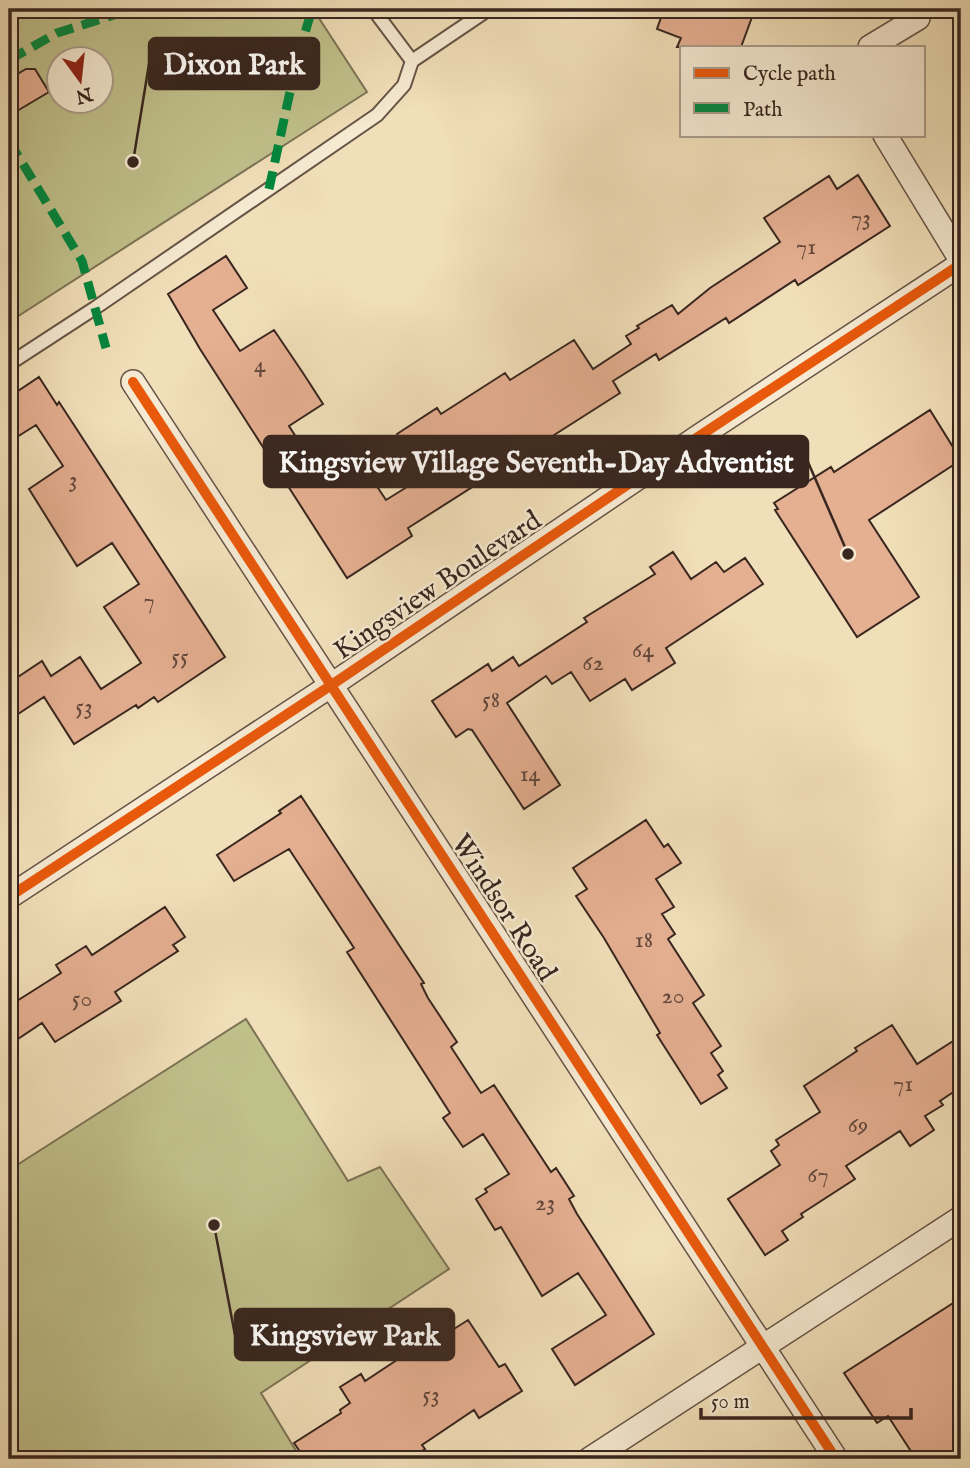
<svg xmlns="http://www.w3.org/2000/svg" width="970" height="1468" viewBox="0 0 970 1468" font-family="'IM FELL English',serif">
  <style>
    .green { fill: #c0c08b; stroke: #7c7355; stroke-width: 2; fill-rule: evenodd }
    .building { fill: #e5af91; stroke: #38261f; stroke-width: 2 }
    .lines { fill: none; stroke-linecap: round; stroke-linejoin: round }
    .service-casing { stroke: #665446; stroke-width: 16 }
    .minor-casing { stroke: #665446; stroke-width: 26 }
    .service { stroke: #f6ead2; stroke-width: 12 }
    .minor { stroke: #f6ead2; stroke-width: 23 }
    .quiet { stroke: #00873e; stroke-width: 9; stroke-dasharray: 18 9; stroke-linecap: butt }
    .cycleway-casing { stroke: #f6ead2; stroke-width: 15 }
    .cycleway { stroke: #e8590c; stroke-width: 10 }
    .labels { text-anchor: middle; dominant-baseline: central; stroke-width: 5; stroke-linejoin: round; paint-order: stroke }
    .number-label { font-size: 24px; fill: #63483c }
    .street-label { font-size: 28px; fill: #38261f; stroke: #f6ead2 }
    .leader { fill: none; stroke: #38261f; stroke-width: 2.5 }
    .callout-dot { fill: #38261f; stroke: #f6ead2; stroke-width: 2.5 }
    .callout { fill: #38261f; stroke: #38261f; stroke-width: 2.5 }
    .callout-label { font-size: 30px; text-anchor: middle; font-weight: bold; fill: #fff }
  </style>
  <rect width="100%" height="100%" fill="#f1dfb9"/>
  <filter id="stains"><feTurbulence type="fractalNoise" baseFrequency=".00286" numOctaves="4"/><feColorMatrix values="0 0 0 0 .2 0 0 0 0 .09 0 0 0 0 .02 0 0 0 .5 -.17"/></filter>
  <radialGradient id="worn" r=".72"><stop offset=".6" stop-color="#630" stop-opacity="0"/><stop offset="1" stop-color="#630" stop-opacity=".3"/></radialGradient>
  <path class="green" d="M 9,9 L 313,9 L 367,92 L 9,322 ZM 60,60 L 102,60 L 102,102 L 60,102 Z
    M 246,1019 L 348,1181 L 380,1167 L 449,1269 L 261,1393 L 301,1459 L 9,1459 L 9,1153 L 17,1165 Z"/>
  <path class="building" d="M 664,9 L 755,9 L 741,47 L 677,47 L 681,38 L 657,29 Z
    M 26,69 L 35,69 L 49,92 L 17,111 L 9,98 L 9,79 Z
    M 858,175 L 890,226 L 798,285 L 795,280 L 729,323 L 726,318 L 659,360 L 656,354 L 613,381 L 620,393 L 408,528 L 412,536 L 347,578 L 200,349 L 168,294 L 226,256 L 247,288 L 213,310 L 240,351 L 274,330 L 303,373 L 323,404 L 289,426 L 316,468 L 350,446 L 386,500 L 423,477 L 397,434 L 437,408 L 441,414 L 505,373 L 510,380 L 574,340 L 593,369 L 631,344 L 626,336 L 639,328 L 637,326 L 672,305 L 678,314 L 710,288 L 780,242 L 764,218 L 829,176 L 837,189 Z
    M 39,377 L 57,405 L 59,402 L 225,657 L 158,702 L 154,697 L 138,708 L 136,705 L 74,744 L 44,697 L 9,720 L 9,683 L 42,661 L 51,676 L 80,657 L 101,689 L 141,663 L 104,607 L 139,584 L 112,543 L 77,566 L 29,489 L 63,466 L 36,425 L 9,442 L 9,397 Z
    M 930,410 L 961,460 L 869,520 L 919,597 L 857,637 L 775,510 L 778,509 L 774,503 L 831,467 L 834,472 Z
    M 673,552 L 691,579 L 716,562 L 724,572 L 745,558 L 763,584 L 666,648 L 675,663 L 632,690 L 625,679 L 590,701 L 571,672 L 552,684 L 546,676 L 507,703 L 560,785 L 524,809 L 472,730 L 468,729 L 456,737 L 432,701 L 488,664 L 492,671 L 513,657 L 519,666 L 587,622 L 584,618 L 655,574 L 650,567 Z
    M 301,796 L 424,983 L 421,984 L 428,998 L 457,1042 L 451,1047 L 481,1093 L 494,1085 L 551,1172 L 556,1168 L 574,1196 L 569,1199 L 577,1214 L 654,1334 L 575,1385 L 552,1349 L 606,1315 L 578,1273 L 542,1296 L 501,1227 L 495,1230 L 476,1199 L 487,1192 L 485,1189 L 509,1174 L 483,1134 L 463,1147 L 443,1118 L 450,1113 L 347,952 L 354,948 L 289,849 L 234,881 L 217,855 L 281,813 L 279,811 Z
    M 646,820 L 664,847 L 668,844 L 681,863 L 656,879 L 674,907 L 662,914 L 675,934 L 668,939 L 704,995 L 693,1003 L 721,1046 L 711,1053 L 723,1071 L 718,1075 L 727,1088 L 701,1104 L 657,1035 L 660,1033 L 604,938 L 576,896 L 587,889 L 573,868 Z
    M 165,907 L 185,937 L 173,945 L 178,951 L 115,992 L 121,1001 L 55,1042 L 42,1023 L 9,1045 L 9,1006 L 61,973 L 56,965 L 86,946 L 92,955 Z
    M 892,1025 L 917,1064 L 961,1036 L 961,1087 L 940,1101 L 943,1105 L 925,1116 L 934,1130 L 910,1146 L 900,1131 L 846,1166 L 855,1179 L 801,1214 L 803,1217 L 782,1231 L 788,1240 L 765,1255 L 728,1199 L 780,1165 L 771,1151 L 779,1145 L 776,1140 L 820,1112 L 804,1086 L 857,1051 L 855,1048 Z
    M 961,1298 L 961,1459 L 916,1459 L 888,1416 L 877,1423 L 844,1373 Z
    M 468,1320 L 499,1367 L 505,1364 L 522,1391 L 479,1418 L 474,1410 L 422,1445 L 425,1449 L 409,1459 L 305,1459 L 294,1443 L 341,1413 L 340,1410 L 350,1403 L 340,1387 L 361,1374 L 365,1381 L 418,1346 L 421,1350 Z"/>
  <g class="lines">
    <g class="service-casing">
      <path id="service" d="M 412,61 L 489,9
        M 9,364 L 95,308 L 377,115 L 404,85 L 412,61 L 373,9"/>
    </g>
    <g class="minor-casing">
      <path id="minor" d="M 870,47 L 918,18
        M 885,135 L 961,260
        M 133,382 L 836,1459
        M 9,897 L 330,686 L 701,435 L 961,264
        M 590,1459 L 961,1218"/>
    </g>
    <use href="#service" class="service"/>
    <use href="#minor" class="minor"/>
    <path class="quiet" d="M 9,60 L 57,33 L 133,9
      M 9,141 L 82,261 L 106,348
      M 269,189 L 296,64 L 312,9"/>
    <g class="cycleway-casing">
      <path id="cycleway" d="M 133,382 L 836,1459
        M 9,897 L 330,686 L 701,435 L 961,264"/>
    </g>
    <use href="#cycleway" class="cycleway"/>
  </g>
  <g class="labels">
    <g class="number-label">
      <text x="861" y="218">73</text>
      <text x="806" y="247">71</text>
      <text x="260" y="365">4</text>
      <text x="73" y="480">3</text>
      <text x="149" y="601">7</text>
      <text x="643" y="650">64</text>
      <text x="180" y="657">55</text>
      <text x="593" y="663">62</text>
      <text x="491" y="700">58</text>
      <text x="84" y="707">53</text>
      <text x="530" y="774">14</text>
      <text x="644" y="940">18</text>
      <text x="673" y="996">20</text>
      <text x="82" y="999">50</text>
      <text x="903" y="1084">71</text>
      <text x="858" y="1125">69</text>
      <text x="818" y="1175">67</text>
      <text x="545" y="1203">23</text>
      <text x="431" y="1395">53</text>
    </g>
    <g class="street-label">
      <text transform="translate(438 586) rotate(-34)">Kingsview Boulevard</text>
      <text transform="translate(503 908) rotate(57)">Windsor Road</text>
    </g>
  </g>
  <path class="leader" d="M133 162L149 64M848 554L808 462M214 1225L235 1335"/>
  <g class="callout-dot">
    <circle cx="133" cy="162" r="7"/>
    <circle cx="848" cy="554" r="7"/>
    <circle cx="214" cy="1225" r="7"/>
  </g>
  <g class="callout">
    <rect x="149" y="38" width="170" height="51" rx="7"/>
    <rect x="264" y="436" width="544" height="51" rx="7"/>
    <rect x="235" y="1309" width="219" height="51" rx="7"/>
  </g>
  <g class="callout-label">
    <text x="234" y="74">Dixon Park</text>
    <text x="536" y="472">Kingsview Village Seventh-Day Adventist</text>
    <text x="345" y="1345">Kingsview Park</text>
  </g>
  <rect width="970" height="1468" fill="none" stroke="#f1dfb9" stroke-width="35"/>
  <rect x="10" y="10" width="949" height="1447" fill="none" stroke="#38261f" stroke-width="3.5"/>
  <rect x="18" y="18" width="935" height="1433" fill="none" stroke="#38261f" stroke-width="2"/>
  <rect x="680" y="46" width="245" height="91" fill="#f6ead2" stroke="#aa9c8a" stroke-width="2"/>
  <rect x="694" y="68" width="35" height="10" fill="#e8590c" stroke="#aa9c8a" stroke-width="2"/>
  <text x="743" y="80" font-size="21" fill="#38261f">Cycle path</text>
  <rect x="694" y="103" width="35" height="10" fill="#00873e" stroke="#aa9c8a" stroke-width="2"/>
  <text x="743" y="116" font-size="21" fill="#38261f">Path</text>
  <g transform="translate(80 80) rotate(165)"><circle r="33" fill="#f6ead2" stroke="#aa9c8a" stroke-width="2"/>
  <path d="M0-5L12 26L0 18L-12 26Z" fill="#8f2418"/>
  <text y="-10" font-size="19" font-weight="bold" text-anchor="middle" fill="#38261f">N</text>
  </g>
  <path d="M701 1408v10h210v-10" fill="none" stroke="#38261f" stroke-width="3.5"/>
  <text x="711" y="1408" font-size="21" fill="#38261f" stroke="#f6ead2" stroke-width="5" paint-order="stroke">50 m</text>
  <rect width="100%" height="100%" filter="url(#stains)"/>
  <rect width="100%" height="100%" fill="url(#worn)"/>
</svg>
